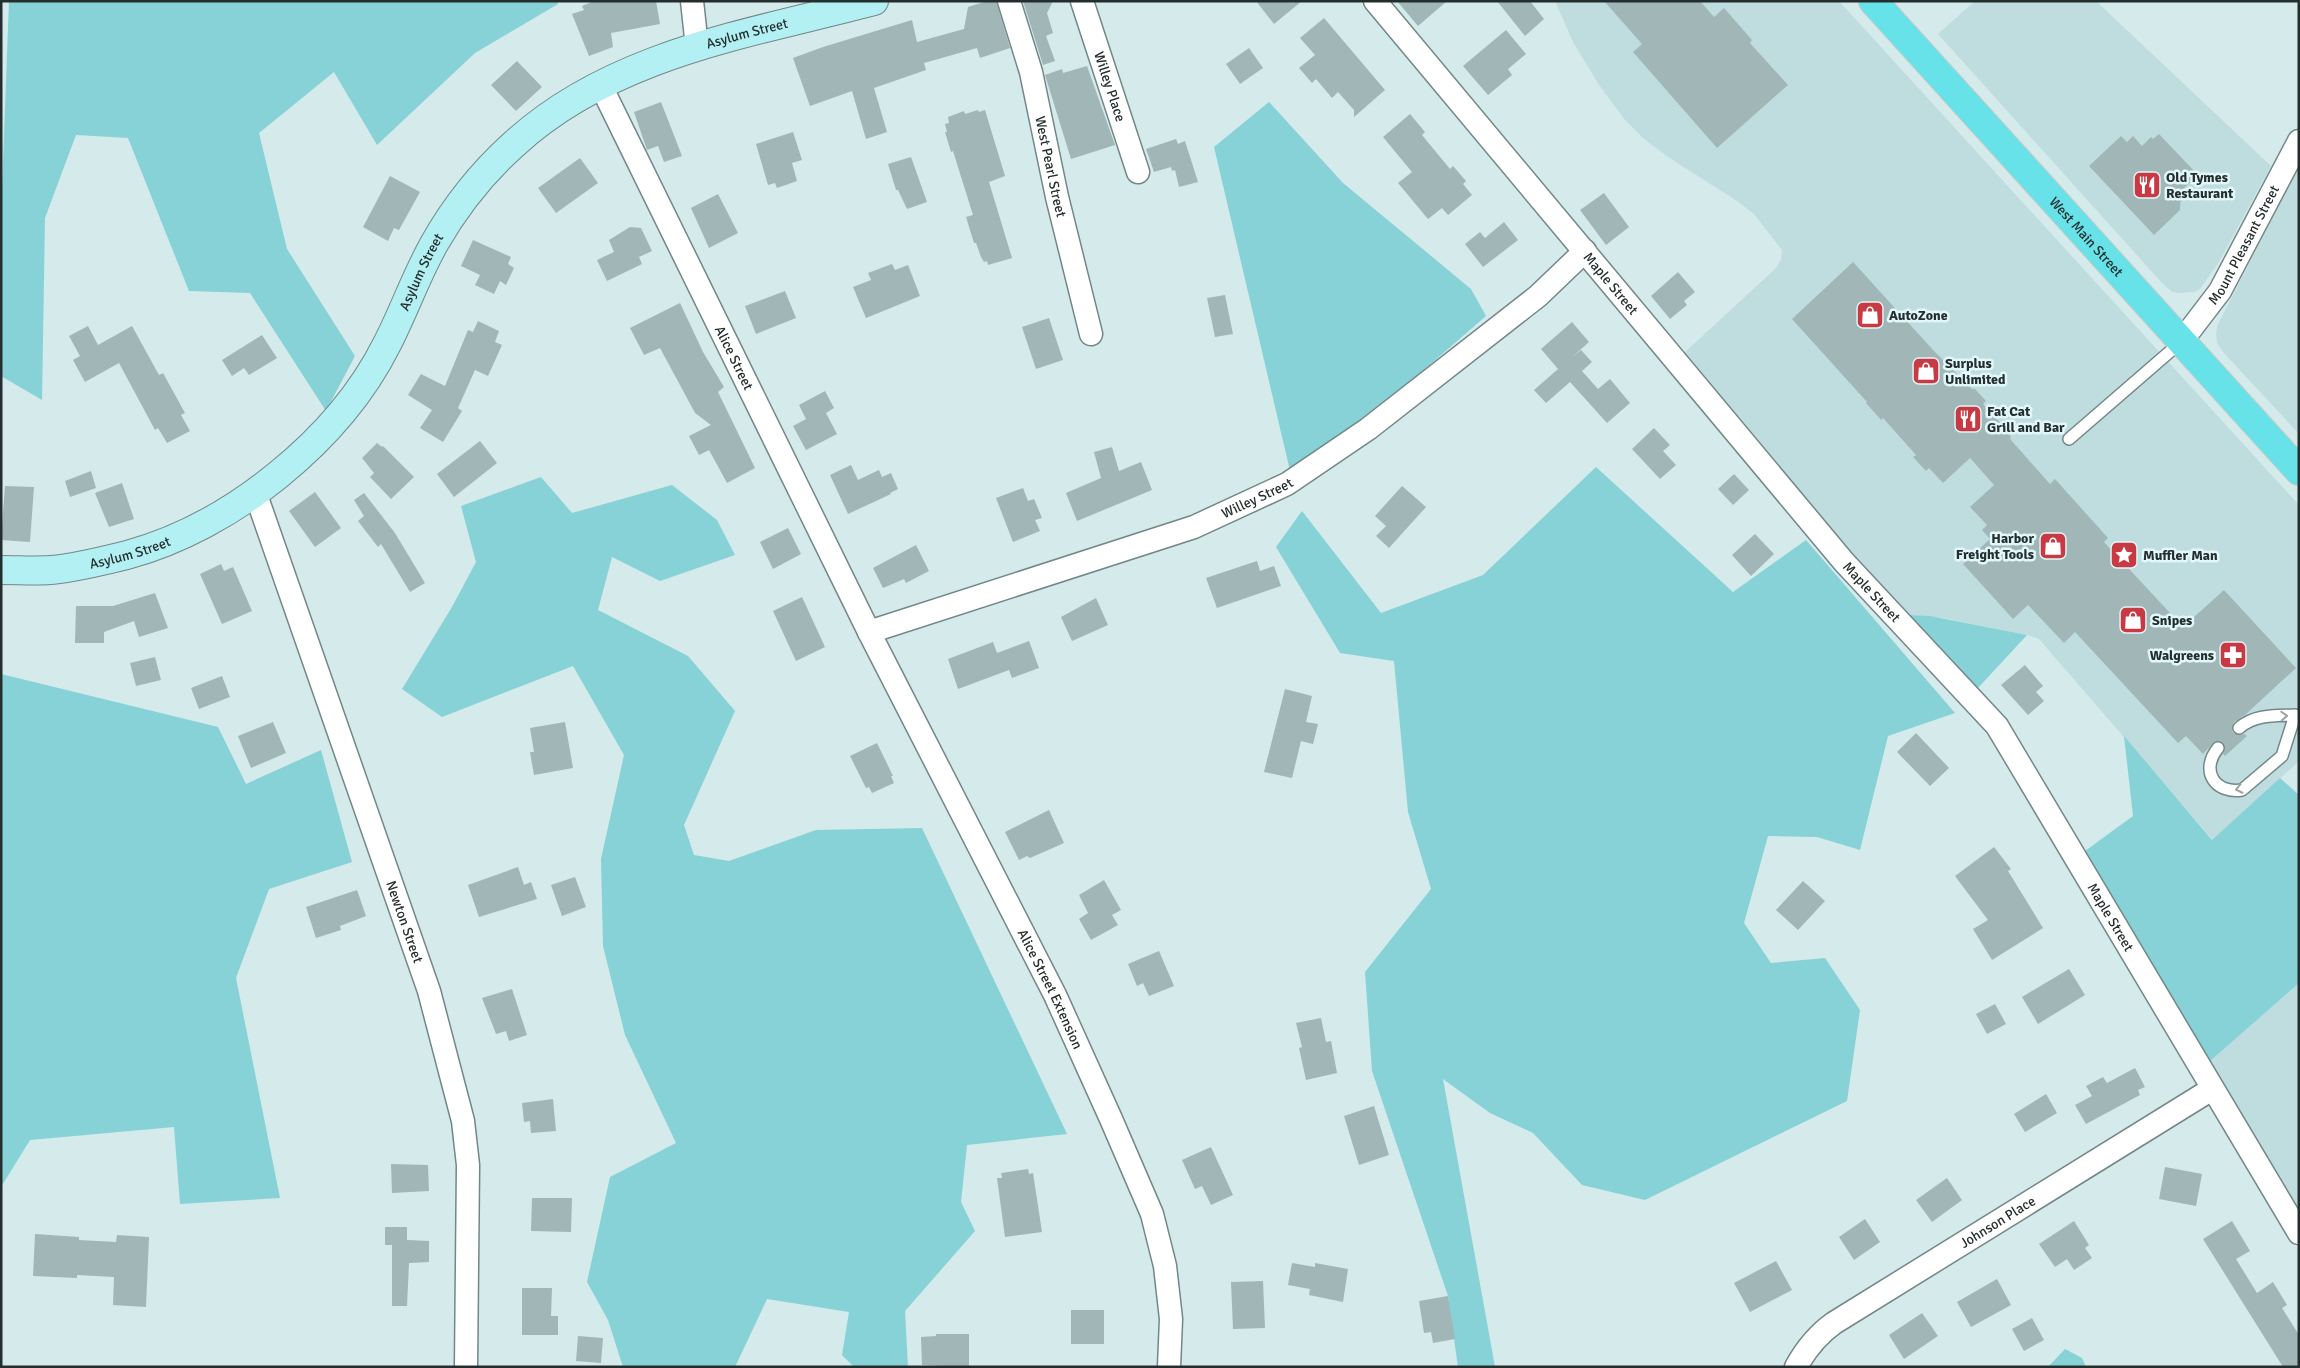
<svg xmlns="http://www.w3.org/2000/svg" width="2300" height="1368" viewBox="0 0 2300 1368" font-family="Signika,sans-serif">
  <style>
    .built { fill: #bfdddf }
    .green { fill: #86d2d7 }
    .building { fill: #a1b6b7 }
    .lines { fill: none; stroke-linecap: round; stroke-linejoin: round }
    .lane-casing { stroke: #738788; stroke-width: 14 }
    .street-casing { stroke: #738788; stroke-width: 25 }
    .secondary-casing { stroke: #738788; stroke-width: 30 }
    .primary-casing { stroke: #c6c9c9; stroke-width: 30 }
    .lane { stroke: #fff; stroke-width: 11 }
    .street { stroke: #fff; stroke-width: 22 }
    .secondary { stroke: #b2f0f3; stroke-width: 28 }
    .primary { stroke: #66e2e8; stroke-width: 28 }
    .oneway { stroke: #9da1a1 }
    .labels { text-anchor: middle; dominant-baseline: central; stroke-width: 5; stroke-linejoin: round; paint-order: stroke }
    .street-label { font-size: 14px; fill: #252e2e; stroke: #e1f7f9 }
    .poi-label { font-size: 14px; font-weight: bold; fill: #252e2e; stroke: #e1f7f9; text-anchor: start }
  </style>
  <rect width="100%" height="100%" fill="#d4eaeb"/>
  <path class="built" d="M 1555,1 L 1839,1 L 2299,505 L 2299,761 L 2213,840 L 2039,639 L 2031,636 L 1943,618 L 1909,615 L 1776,469 L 1683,354 L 1776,268 L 1781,260 L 1782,250 L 1754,214 L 1737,201 L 1668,157 L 1644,139 L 1625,120 L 1599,85 L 1573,42 Z
    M 1975,1 L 2096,1 L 2271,166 L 2219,262 L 2200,289 L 2194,292 L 2179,293 L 2172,292 L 2162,283 L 1938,34 Z
    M 2299,167 L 2299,434 L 2224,353 L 2217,343 L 2216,333 L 2218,324 Z
    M 2299,983 L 2299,1209 L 2209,1062 Z"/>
  <path class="green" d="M 9,1 L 557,1 L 558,4 L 475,53 L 377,145 L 334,72 L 259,133 L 287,249 L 355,356 L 326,411 L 250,293 L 189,291 L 128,138 L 76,135 L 45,218 L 42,400 L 1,376 L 1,216 Z
    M 1269,102 L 1343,183 L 1471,289 L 1486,316 L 1380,408 L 1291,475 L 1214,147 Z
    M 1596,467 L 1733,592 L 1806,540 L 1955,713 L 1888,736 L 1860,850 L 1817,837 L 1768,836 L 1744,923 L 1771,963 L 1825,958 L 1860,1010 L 1847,1101 L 1645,1200 L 1582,1185 L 1533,1133 L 1490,1113 L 1443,1079 L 1495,1367 L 1458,1367 L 1448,1296 L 1372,1071 L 1365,972 L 1431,889 L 1408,812 L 1394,661 L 1340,653 L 1276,547 L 1302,511 L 1381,613 L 1483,575 Z
    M 541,477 L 572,513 L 672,485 L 717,520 L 735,555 L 660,581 L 612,557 L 598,610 L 688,656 L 735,711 L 684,825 L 694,855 L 729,861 L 816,830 L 922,828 L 1067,1134 L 967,1145 L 961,1202 L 975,1231 L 905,1311 L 908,1367 L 854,1367 L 842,1355 L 849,1312 L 767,1299 L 735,1367 L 623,1367 L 608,1320 L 587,1282 L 610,1177 L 676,1143 L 625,1035 L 603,946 L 601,859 L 624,755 L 573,666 L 442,717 L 402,689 L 452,607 L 476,562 L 461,506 Z
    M 1909,615 L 1930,616 L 2027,635 L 1977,689 Z
    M 1,674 L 218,727 L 246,784 L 321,750 L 352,862 L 269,889 L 236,978 L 280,1198 L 180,1204 L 174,1127 L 30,1140 L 1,1187 Z
    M 2124,736 L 2212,840 L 2280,778 L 2299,795 L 2299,983 L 2209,1062 L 2085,851 L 2133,816 Z
    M 2065,1349 L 2082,1358 L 2086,1367 L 2048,1367 Z"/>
  <path class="building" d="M 594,1 L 656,1 L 660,24 L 611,33 L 613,47 L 589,56 L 572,14 L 584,10 L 582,6 Z
    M 987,1 L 996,1 L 1010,48 L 980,58 L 977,48 L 924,63 L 926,70 L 874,88 L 887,132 L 866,139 L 852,91 L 810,106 L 793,58 L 823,47 L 912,20 L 917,42 L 964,29 L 968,7 Z
    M 1023,1 L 1053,1 L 1047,13 L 1053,33 L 1046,36 L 1055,61 L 1043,65 Z
    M 1256,1 L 1302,1 L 1274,24 Z
    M 1397,1 L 1447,1 L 1418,26 Z
    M 1497,1 L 1530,1 L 1544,19 L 1525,36 Z
    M 1604,1 L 1700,1 L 1714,17 L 1724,8 L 1752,40 L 1750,43 L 1788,85 L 1717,148 L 1633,52 L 1642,44 Z
    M 1324,18 L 1385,90 L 1354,117 L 1354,110 L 1338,92 L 1332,98 L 1316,79 L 1312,83 L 1299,68 L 1315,55 L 1300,38 Z
    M 1506,30 L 1526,54 L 1508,69 L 1512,75 L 1488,95 L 1463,66 Z
    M 1249,48 L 1263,68 L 1240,84 L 1226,64 Z
    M 517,61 L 542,87 L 516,111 L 491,85 Z
    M 1087,66 L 1115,145 L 1071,159 L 1045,75 L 1062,69 L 1063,73 Z
    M 661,102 L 682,156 L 664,162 L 658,146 L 647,150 L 634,112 Z
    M 978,110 L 979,112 L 985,110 L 1005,176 L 989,182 L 1012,258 L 988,265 L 987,261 L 984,262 L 981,257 L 976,243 L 974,243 L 966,217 L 973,215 L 953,151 L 951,152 L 945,132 L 947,132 L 945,124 L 949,123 L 948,117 L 964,111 L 965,114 Z
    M 1410,114 L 1425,132 L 1422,135 L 1450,169 L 1453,166 L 1466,181 L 1463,184 L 1472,195 L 1448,215 L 1442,208 L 1428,219 L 1398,183 L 1412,172 L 1383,137 Z
    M 793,132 L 802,160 L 792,163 L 797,181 L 777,188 L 775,183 L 768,185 L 756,144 Z
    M 2159,134 L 2198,175 L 2181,191 L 2180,210 L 2154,235 L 2089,166 L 2121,136 L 2127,142 L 2133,136 L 2142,146 L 2151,137 L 2153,139 Z
    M 1176,139 L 1178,144 L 1185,141 L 1198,182 L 1179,187 L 1175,170 L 1172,171 L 1171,167 L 1154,172 L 1146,149 Z
    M 911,157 L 927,202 L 907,209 L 898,190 L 896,190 L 888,164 Z
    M 580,158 L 598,183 L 556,213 L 538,188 Z
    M 390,176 L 420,192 L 399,230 L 394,228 L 388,241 L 363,227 Z
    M 1604,193 L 1629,227 L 1606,245 L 1580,210 Z
    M 718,194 L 738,233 L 709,248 L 691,208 Z
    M 1504,222 L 1518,240 L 1483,267 L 1465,244 L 1480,232 L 1485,238 Z
    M 630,227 L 641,228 L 652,251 L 639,257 L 642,264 L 607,281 L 597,260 L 614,252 L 609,240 Z
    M 473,240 L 511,257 L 508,264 L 514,268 L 506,285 L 500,281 L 494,294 L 475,285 L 480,275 L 461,266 Z
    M 1853,262 L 1935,352 L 1973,390 L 1974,388 L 1986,401 L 1983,404 L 2004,427 L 2011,437 L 2010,439 L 2050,484 L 2055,479 L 2108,538 L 2104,542 L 2183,627 L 2224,590 L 2296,668 L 2245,715 L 2234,722 L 2232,728 L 2233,733 L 2239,735 L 2244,734 L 2247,736 L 2225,756 L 2223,754 L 2225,745 L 2219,741 L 2214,742 L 2203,754 L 2186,736 L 2178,743 L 2075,632 L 2064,643 L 2028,605 L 2013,619 L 1963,564 L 1990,539 L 1982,530 L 1987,525 L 1970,507 L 1994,485 L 1970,458 L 1943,483 L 1929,468 L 1926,471 L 1913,457 L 1916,455 L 1883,418 L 1881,420 L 1866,403 L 1867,402 L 1792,319 Z
    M 892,264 L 895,270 L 908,265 L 920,296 L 866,318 L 853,287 L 871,280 L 868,273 Z
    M 1678,272 L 1695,292 L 1684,301 L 1687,305 L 1670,319 L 1651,296 Z
    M 785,291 L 796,318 L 756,334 L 745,306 Z
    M 1225,295 L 1233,334 L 1215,337 L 1207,298 Z
    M 680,303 L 703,352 L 724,387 L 718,392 L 755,468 L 727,483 L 709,450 L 699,455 L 689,436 L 711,425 L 695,413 L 660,348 L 644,355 L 630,328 Z
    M 1049,318 L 1063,360 L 1036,369 L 1022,327 Z
    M 478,321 L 499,331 L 495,342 L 502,345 L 488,376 L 475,370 L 458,408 L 462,411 L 443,442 L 420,428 L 432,410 L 408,395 L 421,374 L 445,386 L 468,330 L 473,332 Z
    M 1572,322 L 1589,342 L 1571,358 L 1581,350 L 1592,362 L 1582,371 L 1598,389 L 1610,379 L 1630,403 L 1607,423 L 1570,382 L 1546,403 L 1534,390 L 1558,369 L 1541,349 Z
    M 88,326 L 98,345 L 132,326 L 159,375 L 163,373 L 185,413 L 181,415 L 190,431 L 167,443 L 158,428 L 155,430 L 119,363 L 85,382 L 73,360 L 80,356 L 69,336 Z
    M 262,335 L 277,358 L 249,375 L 244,368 L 232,376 L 222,360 Z
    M 825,391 L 834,408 L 826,413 L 837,434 L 806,450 L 793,426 L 806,419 L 799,405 Z
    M 1654,428 L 1670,445 L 1663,451 L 1676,465 L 1660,479 L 1632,449 Z
    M 480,441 L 497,463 L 454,497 L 437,474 Z
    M 377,443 L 382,447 L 383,446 L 414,477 L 391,499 L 370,477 L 374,473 L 362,458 Z
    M 1112,447 L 1119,471 L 1141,462 L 1152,490 L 1077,521 L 1066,493 L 1101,478 L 1094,452 Z
    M 851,465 L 858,480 L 879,470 L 882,477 L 891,473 L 898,489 L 890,493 L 891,494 L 848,514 L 830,475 Z
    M 91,471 L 96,488 L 70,497 L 65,481 Z
    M 1734,474 L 1749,490 L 1733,505 L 1718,489 Z
    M 122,483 L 134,519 L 109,527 L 95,493 Z
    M 5,486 L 34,487 L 30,542 L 1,540 Z
    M 1402,486 L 1426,507 L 1389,548 L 1376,536 L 1386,526 L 1375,516 Z
    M 1023,488 L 1028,501 L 1034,499 L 1042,518 L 1035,520 L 1040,531 L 1013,542 L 996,498 Z
    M 315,492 L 341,528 L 315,547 L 289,511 Z
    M 364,493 L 395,533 L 425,583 L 410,592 L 381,544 L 378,547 L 358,521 L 364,516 L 354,500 Z
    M 788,528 L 801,554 L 773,569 L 760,542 Z
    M 1755,534 L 1774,554 L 1751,576 L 1732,555 Z
    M 916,545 L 929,571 L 906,583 L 904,579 L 883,588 L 873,568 Z
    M 1257,561 L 1260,571 L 1274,566 L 1281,586 L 1217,608 L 1206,578 Z
    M 221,564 L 224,571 L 233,567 L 252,611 L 222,624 L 200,574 Z
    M 155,593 L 168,628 L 139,637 L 134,621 L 104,632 L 104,643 L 75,643 L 76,606 L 113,606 Z
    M 802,597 L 825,647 L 796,661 L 773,611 Z
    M 1096,598 L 1108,625 L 1072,641 L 1061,617 Z
    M 1029,641 L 1039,668 L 1012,678 L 1009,670 L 958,689 L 948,659 L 993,642 L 997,653 Z
    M 155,657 L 161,680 L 136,686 L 130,663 Z
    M 2025,665 L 2043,686 L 2036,692 L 2044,701 L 2028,715 L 2001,685 Z
    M 222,676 L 230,697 L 199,709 L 191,688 Z
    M 1285,689 L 1312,696 L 1306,722 L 1318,724 L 1313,744 L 1301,741 L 1292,778 L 1264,772 Z
    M 273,722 L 286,753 L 251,768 L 238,736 Z
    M 565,722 L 573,768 L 534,775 L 530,752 L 534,752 L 530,728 Z
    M 1916,733 L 1949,768 L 1930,786 L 1897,752 Z
    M 877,743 L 893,776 L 891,776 L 894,783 L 872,793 L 869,787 L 866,788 L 850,756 Z
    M 1049,810 L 1064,843 L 1030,858 L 1027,856 L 1019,860 L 1005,832 Z
    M 1994,847 L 2011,869 L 2008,871 L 2043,928 L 1992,960 L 1973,929 L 1988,920 L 1955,876 Z
    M 518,867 L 524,885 L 531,882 L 537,899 L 479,917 L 468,885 Z
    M 575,877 L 586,907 L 562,916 L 551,885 Z
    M 1104,880 L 1121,910 L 1112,915 L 1118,925 L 1091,940 L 1079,919 L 1088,913 L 1079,895 Z
    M 1803,881 L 1825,901 L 1798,930 L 1776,910 Z
    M 357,890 L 366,916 L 340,926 L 341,930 L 316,938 L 306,907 Z
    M 1159,951 L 1174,986 L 1149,996 L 1143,983 L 1137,986 L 1128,964 Z
    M 2069,969 L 2085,995 L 2038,1024 L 2022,997 Z
    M 512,989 L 527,1035 L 509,1041 L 506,1031 L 496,1034 L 482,998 Z
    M 1995,1004 L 2006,1024 L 1987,1034 L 1976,1014 Z
    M 1321,1018 L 1326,1042 L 1331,1041 L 1337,1073 L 1306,1080 L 1299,1048 L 1302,1047 L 1296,1023 Z
    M 2135,1068 L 2145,1087 L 2138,1090 L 2140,1095 L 2086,1124 L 2075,1105 L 2092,1096 L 2086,1086 L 2103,1077 L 2107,1083 Z
    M 2046,1094 L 2057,1113 L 2025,1132 L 2014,1114 Z
    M 553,1099 L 556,1131 L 531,1133 L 530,1121 L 524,1122 L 522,1103 Z
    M 1374,1106 L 1389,1155 L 1359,1165 L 1344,1116 Z
    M 1211,1147 L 1233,1195 L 1211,1205 L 1202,1186 L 1195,1189 L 1182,1160 Z
    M 391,1164 L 428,1165 L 429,1191 L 392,1193 Z
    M 2165,1167 L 2202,1174 L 2196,1206 L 2159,1199 Z
    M 1028,1169 L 1029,1174 L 1033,1173 L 1042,1232 L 1005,1237 L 997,1178 L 1002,1178 L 1001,1173 Z
    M 1947,1178 L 1962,1200 L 1932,1222 L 1916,1200 Z
    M 532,1198 L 572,1198 L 571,1232 L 531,1231 Z
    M 1865,1219 L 1880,1242 L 1854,1260 L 1839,1237 Z
    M 2074,1221 L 2089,1245 L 2085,1248 L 2092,1258 L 2074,1270 L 2067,1259 L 2055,1267 L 2039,1244 Z
    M 2232,1221 L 2250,1251 L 2236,1259 L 2257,1293 L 2273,1282 L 2287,1305 L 2282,1308 L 2299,1335 L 2299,1367 L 2283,1367 L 2203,1239 Z
    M 385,1227 L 407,1227 L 407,1240 L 429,1241 L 429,1262 L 409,1263 L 407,1306 L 392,1306 L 392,1245 L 385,1245 Z
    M 35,1234 L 79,1237 L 79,1240 L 116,1242 L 117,1235 L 149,1237 L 146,1307 L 113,1305 L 114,1277 L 77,1275 L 77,1278 L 33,1276 Z
    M 1776,1261 L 1792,1290 L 1750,1312 L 1734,1283 Z
    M 1292,1263 L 1315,1267 L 1315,1263 L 1348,1269 L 1343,1302 L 1309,1295 L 1310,1289 L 1288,1285 Z
    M 1997,1279 L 2011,1305 L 1971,1327 L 1957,1302 Z
    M 1263,1281 L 1265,1328 L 1233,1329 L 1231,1282 Z
    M 522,1288 L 552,1288 L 551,1316 L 558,1316 L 558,1335 L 522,1335 Z
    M 1448,1296 L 1455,1339 L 1433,1343 L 1431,1332 L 1424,1333 L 1419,1301 Z
    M 1071,1310 L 1104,1310 L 1104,1344 L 1071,1344 Z
    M 1922,1313 L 1938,1336 L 1904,1359 L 1889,1335 Z
    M 2032,1318 L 2044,1340 L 2024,1351 L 2012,1329 Z
    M 936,1334 L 969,1334 L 969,1367 L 922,1365 L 921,1337 L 936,1336 Z
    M 578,1336 L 603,1338 L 601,1363 L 576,1361 Z"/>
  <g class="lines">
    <g class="lane-casing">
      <path id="lane" d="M 2069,439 L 2181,342
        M 2218,748 C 2200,770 2214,794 2242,790 L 2282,756 L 2295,715 C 2275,716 2255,714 2239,728"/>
    </g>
    <g class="street-casing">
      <g id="street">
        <path d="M 692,1 L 697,47"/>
        <path id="s1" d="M 1009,1 L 1031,72 L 1057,197 L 1091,334"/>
        <path id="s2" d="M 1082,1 L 1138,172"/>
        <path id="s3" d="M 1375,1 L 1844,562 L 1997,726 L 2299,1233"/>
        <path id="s4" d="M 600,84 L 869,632 L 1055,995 L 1111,1119 L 1152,1214 L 1165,1266 L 1171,1319 L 1169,1367"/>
        <path id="s5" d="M 2181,342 L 2220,291 L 2299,141"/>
        <path id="s6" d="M 255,492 L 429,991 L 463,1121 L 468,1165 L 466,1367"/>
        <path id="s7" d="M 869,632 L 1194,527 L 1287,484 L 1368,429 L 1538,296 L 1585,251"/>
        <path id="s8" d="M 1796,1367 C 1806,1349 1817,1335 1834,1323 L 2212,1089"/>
      </g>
    </g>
    <g class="secondary-casing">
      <g id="secondary">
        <path id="s9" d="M 1,570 C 18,570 35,571 51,570 C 75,568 103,561 127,555 C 231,527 339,440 387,344 C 404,311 416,276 434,244 C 455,207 482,173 513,145 C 611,54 749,34 874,1"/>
      </g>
    </g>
    <g class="primary-casing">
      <g id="primary">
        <path id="s10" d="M 1873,1 L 2299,471"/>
      </g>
    </g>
    <use href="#lane" class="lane"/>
    <use href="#street" class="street"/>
    <use href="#secondary" class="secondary"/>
    <use href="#primary" class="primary"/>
  </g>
  <defs><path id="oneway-chevron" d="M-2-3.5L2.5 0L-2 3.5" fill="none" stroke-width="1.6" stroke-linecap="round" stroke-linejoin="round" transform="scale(1.25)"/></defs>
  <g class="oneway">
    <use href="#oneway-chevron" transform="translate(2284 716) rotate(-3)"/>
    <use href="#oneway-chevron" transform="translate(2239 789) rotate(168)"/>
  </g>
  <defs>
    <g id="restaurant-square" transform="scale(1.4375)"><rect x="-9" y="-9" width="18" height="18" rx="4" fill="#c93944" stroke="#e1f7f9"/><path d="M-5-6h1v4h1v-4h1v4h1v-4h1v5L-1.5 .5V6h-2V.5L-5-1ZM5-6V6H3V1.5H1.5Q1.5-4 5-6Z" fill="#fff"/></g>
    <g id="shop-square" transform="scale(1.4375)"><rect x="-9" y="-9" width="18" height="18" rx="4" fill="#c93944" stroke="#e1f7f9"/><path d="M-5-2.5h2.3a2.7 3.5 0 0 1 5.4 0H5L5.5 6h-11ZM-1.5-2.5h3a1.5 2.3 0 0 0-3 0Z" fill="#fff"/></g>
    <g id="sight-square" transform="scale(1.4375)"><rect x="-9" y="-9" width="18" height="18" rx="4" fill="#c93944" stroke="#e1f7f9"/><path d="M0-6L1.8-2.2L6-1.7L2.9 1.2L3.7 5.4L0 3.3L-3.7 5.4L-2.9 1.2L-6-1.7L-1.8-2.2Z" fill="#fff"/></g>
    <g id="pharmacy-square" transform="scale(1.4375)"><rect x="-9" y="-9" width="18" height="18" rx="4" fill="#c93944" stroke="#e1f7f9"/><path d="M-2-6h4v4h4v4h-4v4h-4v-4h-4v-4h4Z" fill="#fff"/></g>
  </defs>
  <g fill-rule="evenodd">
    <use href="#restaurant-square" x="2147" y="185"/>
    <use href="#shop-square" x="1870" y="315"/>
    <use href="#shop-square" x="1926" y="371"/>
    <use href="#restaurant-square" x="1968" y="419"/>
    <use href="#shop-square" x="2053" y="546"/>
    <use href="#sight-square" x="2124" y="555"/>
    <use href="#shop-square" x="2133" y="620"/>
    <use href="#pharmacy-square" x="2233" y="655"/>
  </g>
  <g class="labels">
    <g class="street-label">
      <text stroke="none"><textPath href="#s9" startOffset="971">Asylum Street</textPath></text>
      <text stroke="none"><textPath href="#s2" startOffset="90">Willey Place</textPath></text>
      <text stroke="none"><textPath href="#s1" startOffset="171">West Pearl Street</textPath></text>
      <text stroke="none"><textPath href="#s10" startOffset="318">West Main Street</textPath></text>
      <text stroke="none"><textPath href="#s5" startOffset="116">Mount Pleasant Street</textPath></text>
      <text stroke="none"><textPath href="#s9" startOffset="551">Asylum Street</textPath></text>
      <text stroke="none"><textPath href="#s3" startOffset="368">Maple Street</textPath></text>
      <text stroke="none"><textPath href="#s4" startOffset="305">Alice Street</textPath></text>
      <text stroke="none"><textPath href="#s7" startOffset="411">Willey Street</textPath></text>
      <text stroke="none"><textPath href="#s9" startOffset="131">Asylum Street</textPath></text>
      <text stroke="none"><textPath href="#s3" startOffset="772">Maple Street</textPath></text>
      <text stroke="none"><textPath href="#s3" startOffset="1178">Maple Street</textPath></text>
      <text stroke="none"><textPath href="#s6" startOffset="455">Newton Street</textPath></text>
      <text stroke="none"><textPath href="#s4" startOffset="1011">Alice Street Extension</textPath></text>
      <text stroke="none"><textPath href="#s8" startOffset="251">Johnson Place</textPath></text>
    </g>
    <g class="poi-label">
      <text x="2166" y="177">Old Tymes<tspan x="2166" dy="16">Restaurant</tspan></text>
      <text x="1889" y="315">AutoZone</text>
      <text x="1945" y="363">Surplus<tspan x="1945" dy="16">Unlimited</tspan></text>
      <text x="1987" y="411">Fat Cat<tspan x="1987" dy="16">Grill and Bar</tspan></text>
      <text x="2034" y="538" text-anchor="end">Harbor<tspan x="2034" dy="16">Freight Tools</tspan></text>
      <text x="2143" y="555">Muffler Man</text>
      <text x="2152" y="620">Snipes</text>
      <text x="2214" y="655" text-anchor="end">Walgreens</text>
    </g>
  </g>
  <rect width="2300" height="1368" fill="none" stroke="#252e2e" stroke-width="5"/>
</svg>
